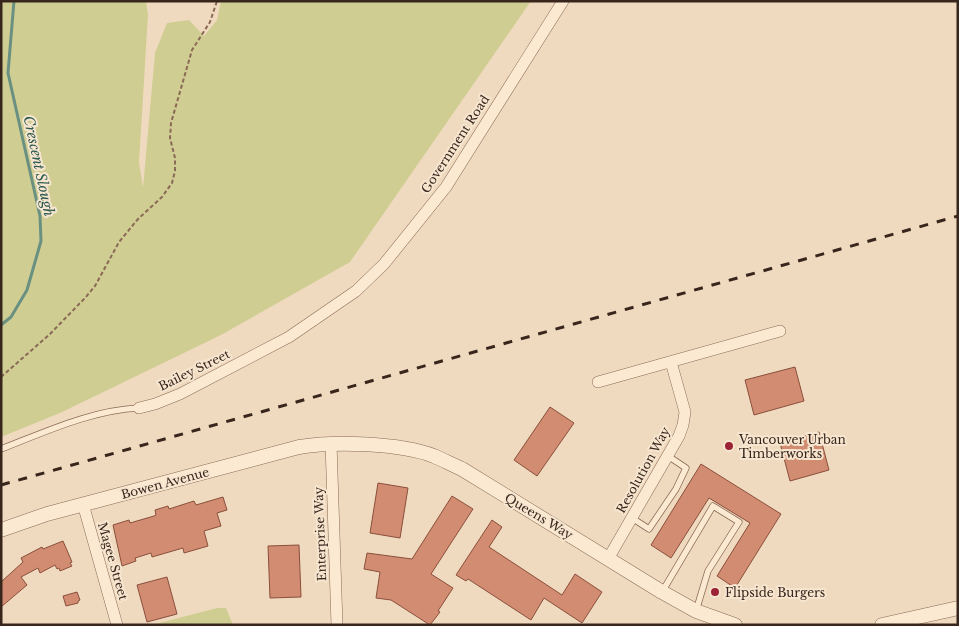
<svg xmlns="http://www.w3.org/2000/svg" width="959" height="626" viewBox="0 0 959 626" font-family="'Libre Baskerville',serif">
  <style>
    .green { fill: #cfcd92 }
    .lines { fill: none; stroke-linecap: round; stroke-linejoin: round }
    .stream { stroke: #699081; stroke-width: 3 }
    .building { fill: #d18c72; stroke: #8a4f3b }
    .service-casing { stroke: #8a6a56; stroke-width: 7 }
    .minor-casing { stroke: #8a6a56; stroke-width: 12 }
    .tertiary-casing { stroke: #8a6a56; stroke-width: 15 }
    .path { stroke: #8a6a56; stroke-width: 2; stroke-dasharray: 4 2.5; stroke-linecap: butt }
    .service { stroke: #fbe9d2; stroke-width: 5.5 }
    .minor { stroke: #fbe9d2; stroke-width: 11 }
    .tertiary { stroke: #fbe9d2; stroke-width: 14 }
    .rail { stroke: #38251c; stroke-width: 3; stroke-dasharray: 9 9; stroke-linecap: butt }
    .poi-dot { fill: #9c2335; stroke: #f7e6cf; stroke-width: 2 }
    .labels { text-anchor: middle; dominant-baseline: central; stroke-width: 4; stroke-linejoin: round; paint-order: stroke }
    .street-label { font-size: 12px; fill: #38251c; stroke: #f7e6cf }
    .poi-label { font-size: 12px; fill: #38251c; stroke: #f7e6cf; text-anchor: start }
    .water-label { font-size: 14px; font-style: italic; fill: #2a594f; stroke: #f7e6cf }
  </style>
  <rect width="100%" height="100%" fill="#f0dabf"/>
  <path class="green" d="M 1,1 L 146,1 L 148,15 L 139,162 L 143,188 L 155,53 L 167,23 L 189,20 L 204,36 L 217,20 L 221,1 L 531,1 L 350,262 L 221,335 L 60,413 L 1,437 Z
    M 217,608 L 226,608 L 233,625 L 152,625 Z"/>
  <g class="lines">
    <path class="stream" d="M 1,325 L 11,317 L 27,290 L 41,241 L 40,216 L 8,73 L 14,1"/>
  </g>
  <path class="building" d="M 795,367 L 804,401 L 754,415 L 745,380 Z
    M 550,407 L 574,423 L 537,476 L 514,460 Z
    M 819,432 L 829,470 L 790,481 L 780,443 Z
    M 701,464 L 781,514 L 735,588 L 717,576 L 750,523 L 709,498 L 671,558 L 651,545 Z
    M 378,483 L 408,488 L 400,538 L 370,533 Z
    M 452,496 L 473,509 L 431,574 L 453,588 L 438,611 L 440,612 L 430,625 L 391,600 L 376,598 L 380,572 L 364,569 L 367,553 L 412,559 Z
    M 223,497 L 227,510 L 217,513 L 221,526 L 204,531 L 208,546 L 184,553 L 183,548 L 152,557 L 151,553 L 135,558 L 136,561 L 122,566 L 113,525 L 129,520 L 130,523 L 154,516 L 156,515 L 155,510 L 168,506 L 169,509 L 194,501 L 196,505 Z
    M 492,520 L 502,527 L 489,547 L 562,595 L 575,574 L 602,592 L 582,623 L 544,598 L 531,620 L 468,579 L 466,581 L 456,575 Z
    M 63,541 L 72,562 L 70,563 L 72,566 L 60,571 L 59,568 L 57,569 L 55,565 L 40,573 L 38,568 L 21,577 L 27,585 L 1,607 L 1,582 L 23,562 L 21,558 L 42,547 L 43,549 Z
    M 299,545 L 301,597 L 270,598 L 268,546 Z
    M 167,577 L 177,614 L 147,622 L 137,585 Z
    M 77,592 L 80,600 L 78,601 L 78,603 L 66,606 L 63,596 Z"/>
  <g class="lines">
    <g class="service-casing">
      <path id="service" d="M 1,449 C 45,432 92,410 139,408
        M 632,518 L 649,529 L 676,489 L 686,468 L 668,456
        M 662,592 L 713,506 L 739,522 L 708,571 L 696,611"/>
    </g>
    <g class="minor-casing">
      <path id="minor" d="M 598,382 L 780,331
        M 139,408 L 155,404 L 180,394 L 289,337 L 356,291 L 384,264 L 446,187 L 563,1
        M 331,443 L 337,625
        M 83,504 L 117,625
        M 608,559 L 679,436 L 683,425 L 685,412 L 671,362"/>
    </g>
    <g class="tertiary-casing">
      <path id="tertiary" d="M 1,530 L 47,514 L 299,447 C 335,441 400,443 434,456 C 443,460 453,465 462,469 L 662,592 L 696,611 L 735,625
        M 882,625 L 958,608"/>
    </g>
    <path class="path" d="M 1,377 L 50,334 L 85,298 L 95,286 L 119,242 L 138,219 L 162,197 L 172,183 L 175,171 L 175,158 L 170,138 L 171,123 L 192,50 L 210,22 L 217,1"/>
    <use href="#service" class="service"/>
    <use href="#minor" class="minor"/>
    <use href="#tertiary" class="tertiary"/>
    <path class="rail" d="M 1,485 L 958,216"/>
  </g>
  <g class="poi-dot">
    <circle cx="729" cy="446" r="5"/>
    <circle cx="715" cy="592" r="5"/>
  </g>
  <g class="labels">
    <g class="street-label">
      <text transform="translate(455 144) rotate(-57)">Government Road</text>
      <text transform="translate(194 370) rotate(-26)">Bailey Street</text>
      <text transform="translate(643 470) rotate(-61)">Resolution Way</text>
      <text transform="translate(165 483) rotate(-15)">Bowen Avenue</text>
      <text transform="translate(539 516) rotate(31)">Queens Way</text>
      <text transform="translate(320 534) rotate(-92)">Enterprise Way</text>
      <text transform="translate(113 561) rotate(74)">Magee Street</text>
    </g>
    <g class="poi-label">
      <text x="739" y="439">Vancouver Urban<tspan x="739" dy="14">Timberworks</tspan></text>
      <text x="725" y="592">Flipside Burgers</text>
    </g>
    <g class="water-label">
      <text transform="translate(39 166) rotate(78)">Crescent Slough</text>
    </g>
  </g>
  <rect width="959" height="626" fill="none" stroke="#38251c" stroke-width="5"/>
</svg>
